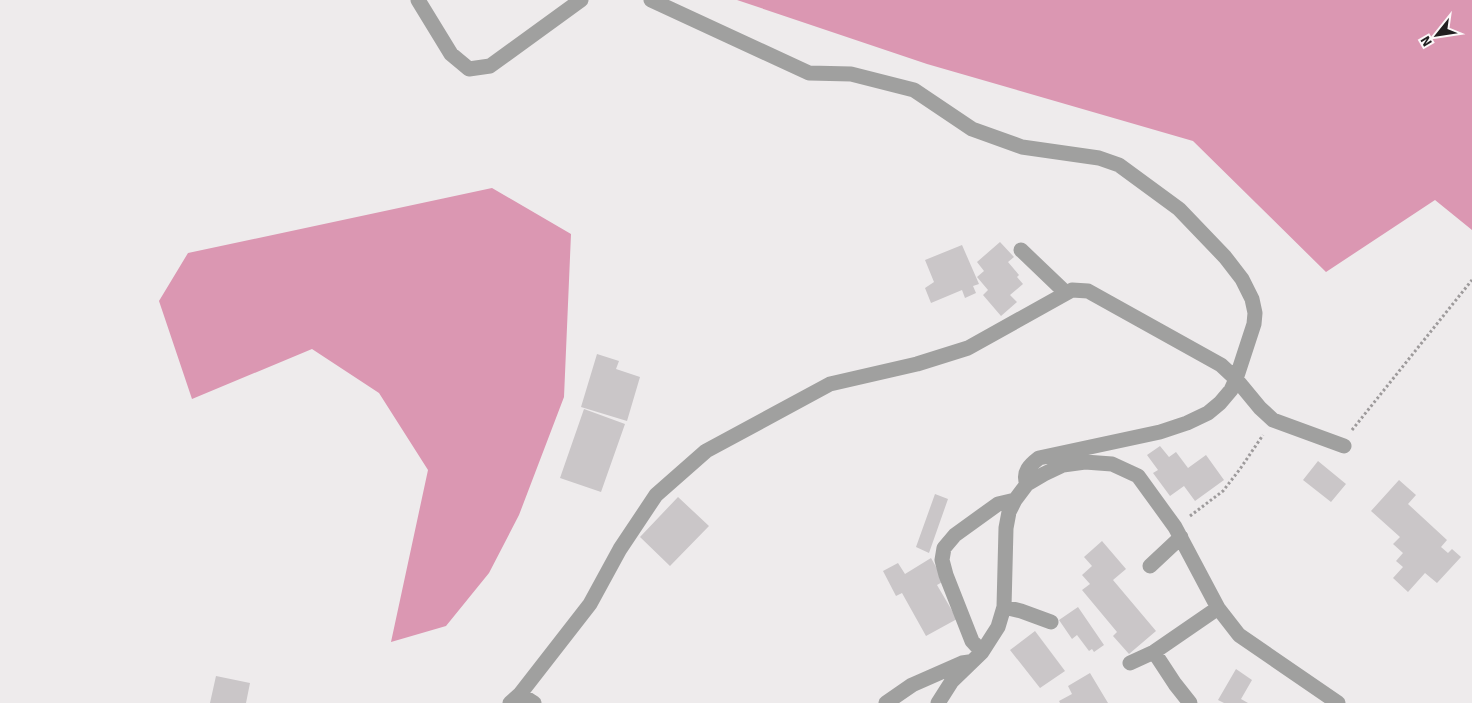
<svg xmlns="http://www.w3.org/2000/svg" width="1472" height="703" viewBox="0 0 1472 703" font-family="'Source Sans 3',sans-serif">
  <style>
    .forest { fill: #db97b2 }
    .building { fill: #cac6c8 }
    .lines { fill: none; stroke-linecap: round; stroke-linejoin: round }
    .path { stroke: #9d9a9b; stroke-width: 3; stroke-dasharray: 2.5 2.5; stroke-linecap: butt }
    .minor { stroke: #a0a09f; stroke-width: 15 }
  </style>
  <rect width="100%" height="100%" fill="#eeebec"/>
  <path class="forest" d="M 737,0 L 1472,0 L 1472,230 L 1435,200 L 1326,272 L 1193,141 L 927,64 Z
    M 492,188 L 571,234 L 564,397 L 519,515 L 489,573 L 446,626 L 391,642 L 428,470 L 379,393 L 312,349 L 192,399 L 159,301 L 188,253 Z"/>
  <path class="building" d="M 1000,242 L 1014,257 L 1008,262 L 1019,275 L 1017,277 L 1023,284 L 1010,295 L 1017,302 L 1001,316 L 983,295 L 988,290 L 977,277 L 984,271 L 977,262 Z
    M 962,245 L 979,284 L 973,286 L 976,293 L 965,298 L 962,290 L 931,303 L 925,288 L 934,282 L 925,260 Z
    M 597,354 L 619,361 L 616,369 L 640,377 L 627,421 L 581,407 Z
    M 584,409 L 625,424 L 601,492 L 560,478 Z
    M 1160,446 L 1169,457 L 1176,452 L 1188,468 L 1206,455 L 1224,480 L 1195,501 L 1184,486 L 1170,496 L 1153,473 L 1158,470 L 1147,455 Z
    M 1318,461 L 1346,484 L 1331,502 L 1303,480 Z
    M 1399,480 L 1416,495 L 1408,504 L 1447,540 L 1441,547 L 1448,553 L 1452,549 L 1461,557 L 1437,583 L 1425,573 L 1408,592 L 1393,578 L 1403,567 L 1396,561 L 1403,553 L 1393,544 L 1400,537 L 1371,511 Z
    M 935,494 L 948,499 L 929,553 L 916,547 Z
    M 678,497 L 709,526 L 670,566 L 640,537 Z
    M 1102,541 L 1126,569 L 1113,580 L 1156,631 L 1129,654 L 1113,636 L 1117,632 L 1082,590 L 1090,584 L 1082,575 L 1092,566 L 1084,557 Z
    M 931,558 L 944,581 L 937,585 L 957,619 L 926,636 L 902,593 L 896,596 L 883,571 L 898,563 L 905,574 Z
    M 1078,607 L 1104,645 L 1094,652 L 1092,649 L 1089,651 L 1077,635 L 1072,639 L 1059,620 Z
    M 1035,631 L 1065,671 L 1040,688 L 1010,650 Z
    M 1236,669 L 1252,680 L 1241,699 L 1248,703 L 1224,703 L 1218,700 Z
    M 1090,673 L 1108,703 L 1060,703 L 1059,701 L 1072,694 L 1068,686 Z
    M 216,676 L 250,683 L 246,703 L 210,703 Z"/>
  <g class="lines">
    <path class="path" d="M 1352,430 L 1472,280
      M 1190,516 L 1223,491 L 1240,469 L 1263,435"/>
    <path class="minor" d="M 418,0 L 451,54 L 469,69 L 490,66 L 581,0
      M 651,0 L 809,73 L 851,74 L 914,90 L 972,129 L 1022,147 L 1099,158 L 1119,165 L 1179,209 L 1225,257 L 1242,279 L 1252,299 L 1255,313 L 1254,324 L 1236,379 L 1231,390 L 1220,403 L 1208,413 L 1187,423 L 1160,432 L 1039,458 C 1030,465 1022,472 1027,484
      M 1021,250 L 1066,293
      M 1150,566 L 1181,537
      M 1004,607 L 1021,611 L 1051,622
      M 982,652 L 972,641 L 946,575 L 942,560 L 944,548 L 955,535 L 998,504 L 1015,500
      M 1154,652 L 1175,684 L 1190,703
      M 1130,663 L 1154,652 L 1218,608
      M 520,694 L 534,703
      M 510,703 L 520,694 L 590,604 L 620,549 L 656,495 L 706,451 L 830,384 L 917,364 L 968,348 L 1072,290 L 1088,291 L 1221,365 L 1236,379 L 1260,408 L 1273,420 L 1344,446
      M 886,703 L 912,685 L 962,663 L 969,662
      M 938,703 L 952,681 L 982,652 L 998,627 L 1004,607 L 1006,528 L 1009,512 L 1015,500 L 1027,484 L 1044,474 L 1063,465 L 1085,462 L 1112,464 L 1138,476 L 1175,527 L 1218,608 L 1239,635 L 1338,703"/>
  </g>
  <g transform="translate(1437 35) rotate(240)" stroke="#fcf8f9" stroke-width="4" paint-order="stroke">
  <path d="M0-4L9 19L0 12L-9 19Z" fill="#211f20"/>
  <text y="-8" font-size="14" font-weight="bold" text-anchor="middle" fill="#211f20">N</text>
  </g>
</svg>
